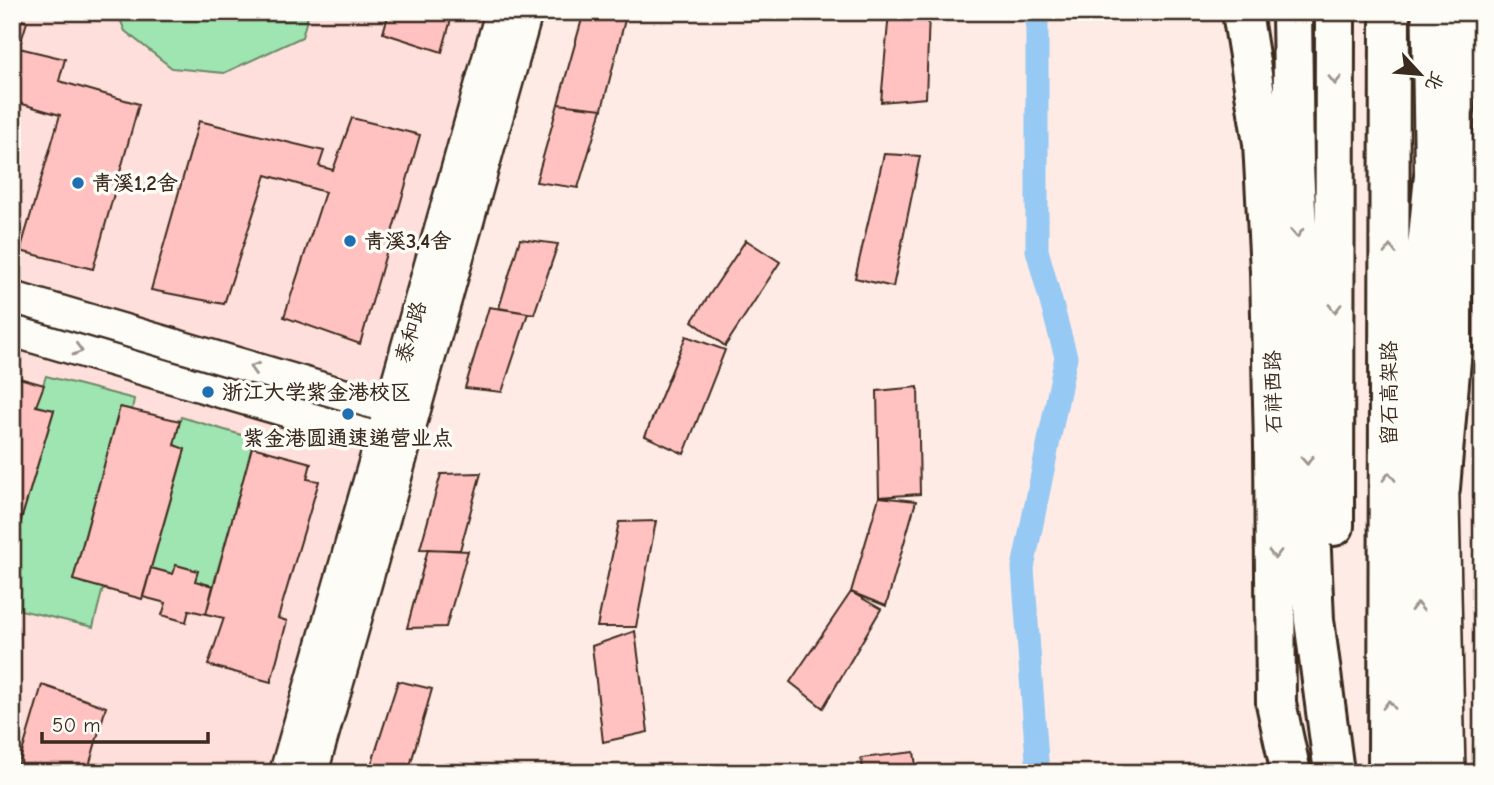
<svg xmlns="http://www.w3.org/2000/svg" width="1494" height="785" viewBox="0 0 1494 785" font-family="'Comic Neue','LXGW WenKai TC',sans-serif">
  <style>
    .built { fill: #fedfdb }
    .green { fill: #9fe5b1; stroke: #6d8868; stroke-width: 2 }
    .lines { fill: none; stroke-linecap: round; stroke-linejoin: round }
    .canal { stroke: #96c9f3; stroke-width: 23 }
    .building { fill: #ffc2c0; stroke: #3b2a1e; stroke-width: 2 }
    .minor-casing { stroke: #3b2a1e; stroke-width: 35 }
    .major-casing { stroke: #3b2a1e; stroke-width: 42 }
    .highway-casing { stroke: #3b2a1e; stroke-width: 44 }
    .minor { stroke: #fdfcf7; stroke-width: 30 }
    .major { stroke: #fdfcf7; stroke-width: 37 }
    .highway { stroke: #fdfcf7; stroke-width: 38 }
    .oneway { stroke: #9c938a }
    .poi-dot { fill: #1f6fb2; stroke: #fdfcf7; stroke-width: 2.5 }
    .labels { text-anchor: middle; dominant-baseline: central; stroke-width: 7; stroke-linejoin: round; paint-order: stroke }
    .poi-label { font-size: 21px; font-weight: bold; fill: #3b2a1e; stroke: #fdfcf7; text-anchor: start }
    .street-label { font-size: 21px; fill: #3b2a1e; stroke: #fdfcf7 }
  </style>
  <rect width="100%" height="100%" fill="#feebe6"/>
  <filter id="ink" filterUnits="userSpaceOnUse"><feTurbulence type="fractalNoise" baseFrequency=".0143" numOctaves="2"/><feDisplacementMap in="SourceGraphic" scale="14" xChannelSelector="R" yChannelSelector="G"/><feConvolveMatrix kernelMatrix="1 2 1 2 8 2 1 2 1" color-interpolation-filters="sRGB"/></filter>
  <g filter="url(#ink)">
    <path class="built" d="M 12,12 L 513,12 L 294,773 L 12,773 Z"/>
    <path class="green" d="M 117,12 L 309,12 L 302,37 L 224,73 L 172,68 L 125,31 Z
      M 46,376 L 134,399 L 132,410 L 120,407 L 73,579 L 103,588 L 93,627 L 12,608 L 12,550 L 54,410 L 36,406 Z
      M 181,417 L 255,439 L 213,586 L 195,581 L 197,571 L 176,565 L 173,574 L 151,568 L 185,450 L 174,445 Z"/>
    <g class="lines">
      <path class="canal" d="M 1037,12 L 1037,250 L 1066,357 L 1023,568 L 1038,773"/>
    </g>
    <path class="building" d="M 389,12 L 453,12 L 442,52 L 383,33 Z
      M 584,12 L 627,12 L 602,109 L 558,104 Z
      M 889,12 L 929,12 L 926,98 L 881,102 Z
      M 12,17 L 27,22 L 19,48 L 65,59 L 59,81 L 139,104 L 93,269 L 20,251 L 60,115 L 12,101 Z
      M 558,104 L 602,109 L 578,188 L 536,182 Z
      M 352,118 L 420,135 L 360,344 L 284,317 L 325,192 L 266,175 L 224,304 L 151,290 L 199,121 L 324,151 L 319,166 L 333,170 Z
      M 884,154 L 920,156 L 893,287 L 855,278 Z
      M 520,239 L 558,244 L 534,314 L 499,308 Z
      M 746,240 L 780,262 L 725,346 L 692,321 Z
      M 489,307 L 528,313 L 502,392 L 465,388 Z
      M 686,336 L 725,350 L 684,454 L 645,436 Z
      M 12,376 L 44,385 L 36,406 L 54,410 L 12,550 Z
      M 918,387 L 920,494 L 879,497 L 877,391 Z
      M 120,407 L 180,421 L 174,445 L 185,449 L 142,599 L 73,580 Z
      M 252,447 L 311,463 L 307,479 L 319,481 L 278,618 L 287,621 L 271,682 L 208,665 L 224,618 L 206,614 Z
      M 481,473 L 460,550 L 420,549 L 441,474 Z
      M 879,497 L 916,501 L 886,606 L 851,592 Z
      M 656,521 L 636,627 L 597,627 L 619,522 Z
      M 428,549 L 468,551 L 446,627 L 407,628 Z
      M 176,565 L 198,571 L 195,581 L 213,586 L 206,614 L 189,610 L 186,622 L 162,615 L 166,603 L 143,597 L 151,568 L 173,574 Z
      M 851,592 L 881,609 L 823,708 L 790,682 Z
      M 635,631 L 648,732 L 603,742 L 592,646 Z
      M 398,681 L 432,689 L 408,773 L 369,772 Z
      M 42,685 L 106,707 L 87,773 L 16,773 Z
      M 914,752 L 917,773 L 864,773 L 861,758 Z"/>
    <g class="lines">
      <g class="minor-casing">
        <path id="minor" d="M 12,297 L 390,408
          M 12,331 L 381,439
          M 285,773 L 381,439 L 501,12
          M 312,773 L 347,651 L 527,12"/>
      </g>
      <g class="major-casing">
        <path id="major" d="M 1431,12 L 1434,204
          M 1439,458 L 1446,773"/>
      </g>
      <g class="highway-casing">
        <path id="highway" d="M 1242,12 L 1263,143 L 1270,271 L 1274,446 L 1276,703 L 1291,773
          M 1292,12 L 1294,165 L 1314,620 L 1334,772
          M 1440,488 L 1452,348 L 1453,132 L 1459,12
          M 1334,526 L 1335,12
          M 1411,757 L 1418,684 L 1415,479 L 1417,351 L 1434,176
          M 1388,773 L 1390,12"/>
      </g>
      <use href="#minor" class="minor"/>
      <use href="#major" class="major"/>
      <use href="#highway" class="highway"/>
    </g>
    <defs><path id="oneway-chevron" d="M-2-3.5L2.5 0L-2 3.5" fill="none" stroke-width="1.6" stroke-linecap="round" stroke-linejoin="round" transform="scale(1.75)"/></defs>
    <g class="oneway">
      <use href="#oneway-chevron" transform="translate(1335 80) rotate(90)"/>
      <use href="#oneway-chevron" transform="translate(1297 233) rotate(87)"/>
      <use href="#oneway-chevron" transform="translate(1390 250) rotate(-90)"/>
      <use href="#oneway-chevron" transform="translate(1335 308) rotate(90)"/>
      <use href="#oneway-chevron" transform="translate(78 350) rotate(16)"/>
      <use href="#oneway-chevron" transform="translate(254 368) rotate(-164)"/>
      <use href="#oneway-chevron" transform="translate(1307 460) rotate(87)"/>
      <use href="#oneway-chevron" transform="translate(1389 477) rotate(-90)"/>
      <use href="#oneway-chevron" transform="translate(1275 554) rotate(90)"/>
      <use href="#oneway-chevron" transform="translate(1417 607) rotate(-91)"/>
      <use href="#oneway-chevron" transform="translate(1389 705) rotate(-90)"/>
    </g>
  </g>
  <g class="poi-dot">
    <circle cx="78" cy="183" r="7"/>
    <circle cx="350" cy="241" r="7"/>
    <circle cx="208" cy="392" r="7"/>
    <circle cx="348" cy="414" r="7"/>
  </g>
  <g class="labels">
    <g class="poi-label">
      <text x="92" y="183">青溪1,2舍</text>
      <text x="364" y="241">青溪3,4舍</text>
      <text x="222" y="392">浙江大学紫金港校区</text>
      <text x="348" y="438" text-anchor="middle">紫金港圆通速递营业点</text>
    </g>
    <g class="street-label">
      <text transform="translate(411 332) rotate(-74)">泰和路</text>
      <text transform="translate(1273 392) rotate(-91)">石祥西路</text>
      <text transform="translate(1389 393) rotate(-90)">留石高架路</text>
    </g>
  </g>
  <rect width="1494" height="785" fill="none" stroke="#fdfcf7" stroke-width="42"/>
  <rect x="21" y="21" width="1452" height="743" fill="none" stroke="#3b2a1e" stroke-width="2.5" filter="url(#ink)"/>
  <g transform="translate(1420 74) rotate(116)" stroke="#fdfcf7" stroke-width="5" paint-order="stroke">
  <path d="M0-5L12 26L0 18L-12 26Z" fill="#3b2a1e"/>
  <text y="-10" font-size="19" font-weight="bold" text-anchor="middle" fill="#3b2a1e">北</text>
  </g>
  <path d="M42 732v10h166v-10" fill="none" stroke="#3b2a1e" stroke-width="3.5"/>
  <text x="52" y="732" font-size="21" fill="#3b2a1e" stroke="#fdfcf7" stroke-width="5" paint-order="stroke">50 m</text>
</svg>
